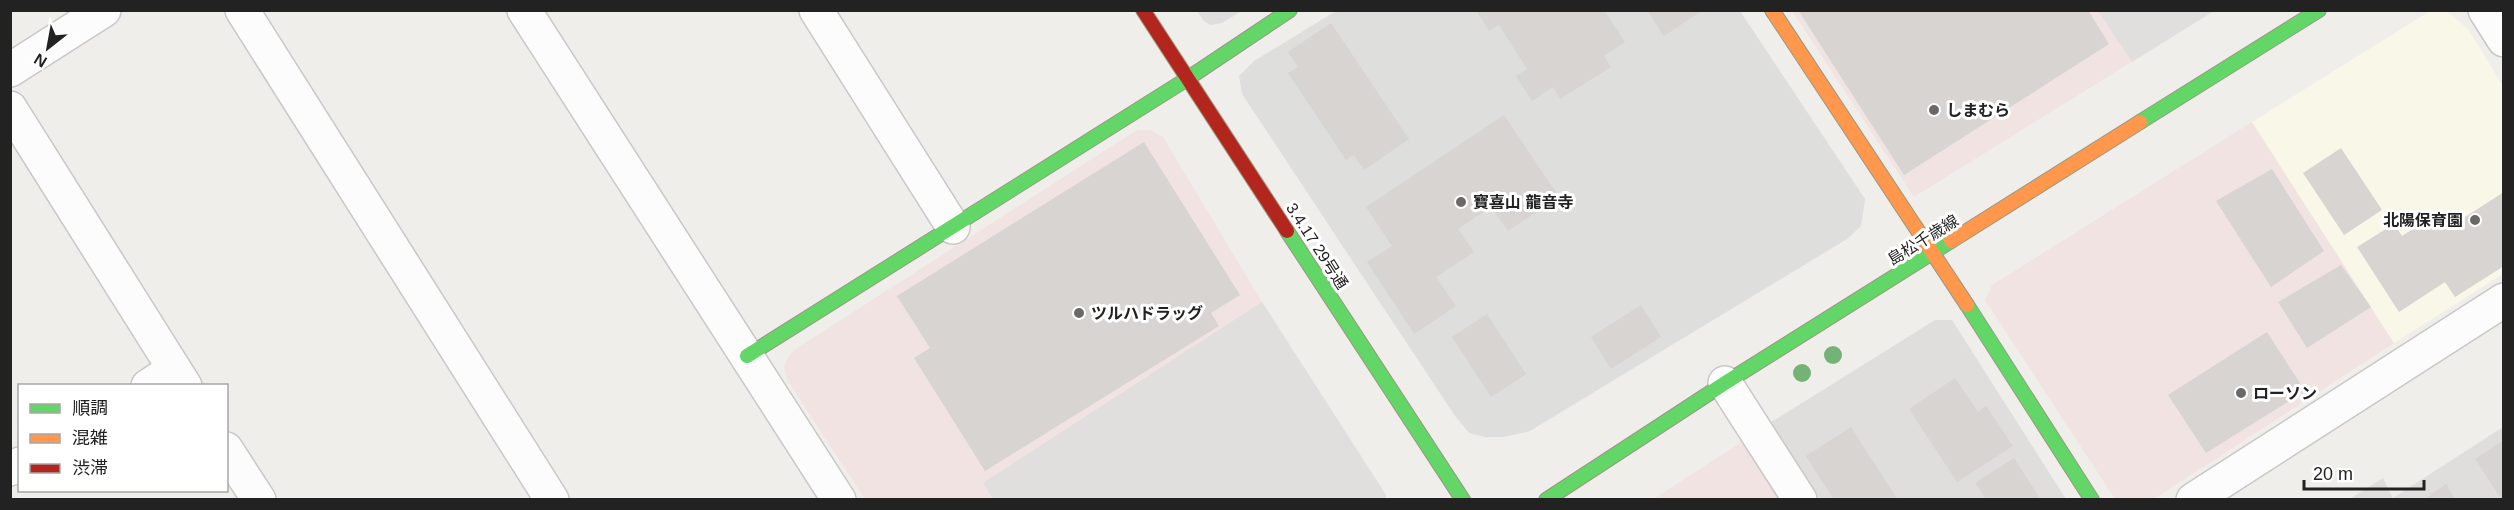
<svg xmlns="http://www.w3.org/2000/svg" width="2514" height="510" viewBox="0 0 2514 510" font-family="Helvetica,'Noto Sans JP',sans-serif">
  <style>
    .residential { fill: #dfdedc }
    .commercial { fill: #f1e3e1 }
    .education { fill: #f8f7e8 }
    .religious { fill: #dededc }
    .parking { fill: #e0dfde }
    .building { fill: #d7d4d2 }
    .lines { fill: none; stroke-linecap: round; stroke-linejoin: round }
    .street-casing { stroke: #c9c8c7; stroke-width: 36 }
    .fast-casing { stroke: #999a82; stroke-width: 16 }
    .slow-casing { stroke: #999a82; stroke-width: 16 }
    .jam-casing { stroke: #999a82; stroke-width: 16 }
    .street { stroke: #fdfcfc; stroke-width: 33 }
    .fast { stroke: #63d668; stroke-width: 14 }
    .slow { stroke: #ff974d; stroke-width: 14 }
    .jam { stroke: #b3261e; stroke-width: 14 }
    .tree { fill: #73b476 }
    .poi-dot { fill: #6a6968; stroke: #fff; stroke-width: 2 }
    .labels { text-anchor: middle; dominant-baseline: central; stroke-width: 6; stroke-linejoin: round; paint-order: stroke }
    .poi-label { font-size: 16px; font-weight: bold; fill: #222; stroke: #fff; text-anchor: start }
    .street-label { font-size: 16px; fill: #222; stroke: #fff }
  </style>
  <rect width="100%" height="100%" fill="#f0eeeb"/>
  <path class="residential" d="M 1197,11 L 1242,11 L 1222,23 L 1210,25 L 1204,21 Z
    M 1935,320 L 1952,320 L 2066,499 L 1820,499 L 1770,423 Z
    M 2503,427 L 2503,499 L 2348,500 L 2383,478 L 2393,498 Z"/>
  <path class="commercial" d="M 1792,11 L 2214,11 L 1914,197 Z
    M 2252,122 L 2394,343 L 2154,499 L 2115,499 L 1985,300 L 1992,285 Z
    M 1137,130 L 1151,130 L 1163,137 L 1262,302 L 1386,495 L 1385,499 L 865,499 L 787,380 L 784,366 L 788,357 L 794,350 Z
    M 1746,439 L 1785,500 L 1652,500 Z"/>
  <path class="education" d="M 2430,11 L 2447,11 L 2468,29 L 2503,86 L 2503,274 L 2394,343 L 2252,122 Z"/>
  <path class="religious" d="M 1336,11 L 1740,11 L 1865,199 L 1861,226 L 1847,239 L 1530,431 L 1504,437 L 1485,437 L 1469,433 L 1455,416 L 1242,94 L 1239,76 L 1254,61 Z"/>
  <path class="parking" d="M 2098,11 L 2214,11 L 2132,62 Z
    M 1262,302 L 1386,495 L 1385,499 L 993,499 L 983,483 Z"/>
  <path class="building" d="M 1476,10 L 1604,10 L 1625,42 L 1604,56 L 1611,67 L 1560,99 L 1553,87 L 1532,101 L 1516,76 L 1527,69 L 1499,25 L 1489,31 Z
    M 1647,10 L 1703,10 L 1664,36 Z
    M 1798,10 L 2088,10 L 2109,44 L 1904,175 Z
    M 1331,23 L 1409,139 L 1364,170 L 1354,155 L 1346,160 L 1288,73 L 1298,67 L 1288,52 Z
    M 1504,115 L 1559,197 L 1508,231 L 1491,207 L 1458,229 L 1474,252 L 1436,277 L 1456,306 L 1414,334 L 1367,262 L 1392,246 L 1366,207 Z
    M 1144,142 L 1240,295 L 1211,313 L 1219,326 L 985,471 L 914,358 L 930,348 L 897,296 Z
    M 2341,148 L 2382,210 L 2344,235 L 2303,173 Z
    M 2272,169 L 2324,251 L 2271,287 L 2216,201 Z
    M 2504,192 L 2504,266 L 2455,297 L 2445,282 L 2399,312 L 2357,247 L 2394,224 L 2402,236 L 2441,211 L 2451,226 Z
    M 2341,265 L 2371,307 L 2307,348 L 2278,302 Z
    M 1641,305 L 1661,337 L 1611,369 L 1591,337 Z
    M 1487,314 L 1526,374 L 1491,397 L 1452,337 Z
    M 2267,332 L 2305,391 L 2206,453 L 2168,395 Z
    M 1955,378 L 1978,412 L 1986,406 L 2013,446 L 1957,482 L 1909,409 Z
    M 1851,427 L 1898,500 L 1834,500 L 1806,456 Z
    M 2504,440 L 2504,500 L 2502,500 L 2475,459 Z
    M 2014,458 L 2041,500 L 1986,500 L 1975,483 Z
    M 2446,484 L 2456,500 L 2423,500 Z"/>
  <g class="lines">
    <g class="street-casing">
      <path id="street" d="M 242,10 L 552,500
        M 524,10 L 839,500
        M 816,10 L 953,227
        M 2485,10 L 2504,40
        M 10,70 L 104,10
        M 10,108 L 185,386
        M 1725,383 L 1800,500
        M 148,386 L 174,369
        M 226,449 L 259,500
        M 10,469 L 20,464
        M 2193,500 L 2504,300"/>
    </g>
    <g class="fast-casing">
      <path id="fast" d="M 2140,122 L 2319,10
        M 1287,231 L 1463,500
        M 1967,305 L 2092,500
        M 747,356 L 1187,79 L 1290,10
        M 1546,500 L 1725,383 L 1951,241"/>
    </g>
    <g class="slow-casing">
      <path id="slow" d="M 1772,10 L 1967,305
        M 1951,241 L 2140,122"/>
    </g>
    <g class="jam-casing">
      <path id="jam" d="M 1143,10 L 1287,231"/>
    </g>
    <use href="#street" class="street"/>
    <use href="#fast" class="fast"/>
    <use href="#slow" class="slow"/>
    <use href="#jam" class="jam"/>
  </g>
  <g class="tree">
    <circle cx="1833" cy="355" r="9"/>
    <circle cx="1802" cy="373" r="9"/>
  </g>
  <g class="poi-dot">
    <circle cx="1934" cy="110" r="6"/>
    <circle cx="1461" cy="202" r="6"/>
    <circle cx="2475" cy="220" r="6"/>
    <circle cx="1079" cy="313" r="6"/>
    <circle cx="2241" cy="393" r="6"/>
  </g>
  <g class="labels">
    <g class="poi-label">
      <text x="1946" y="110">しまむら</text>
      <text x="1473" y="202">寶喜山 龍音寺</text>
      <text x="2463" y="220" text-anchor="end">北陽保育園</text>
      <text x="1091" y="313">ツルハドラッグ</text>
      <text x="2253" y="393">ローソン</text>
    </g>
    <g class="street-label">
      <text transform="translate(1923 240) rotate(-32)">島松千歳線</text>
      <text transform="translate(1317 246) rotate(57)">3.4.17 29号通</text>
    </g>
  </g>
  <rect width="2514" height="510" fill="none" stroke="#222222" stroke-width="24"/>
  <rect x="18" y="384" width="210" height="108" fill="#ffffff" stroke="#a7a7a7" stroke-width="1.5"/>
  <rect x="30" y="404" width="30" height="9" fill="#63d668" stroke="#a7a7a7" stroke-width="1.5"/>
  <text x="72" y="414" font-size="18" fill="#222222">順調</text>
  <rect x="30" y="434" width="30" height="9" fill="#ff974d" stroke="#a7a7a7" stroke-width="1.5"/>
  <text x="72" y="444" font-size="18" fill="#222222">混雑</text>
  <rect x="30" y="464" width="30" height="9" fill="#b3261e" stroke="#a7a7a7" stroke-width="1.5"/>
  <text x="72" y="474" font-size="18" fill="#222222">渋滞</text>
  <g transform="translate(48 48) rotate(211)" stroke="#ffffff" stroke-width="4.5" paint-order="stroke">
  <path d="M0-4.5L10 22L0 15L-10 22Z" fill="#222222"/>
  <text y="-9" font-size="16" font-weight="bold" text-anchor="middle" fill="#222222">N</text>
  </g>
  <path d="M2304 480v9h120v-9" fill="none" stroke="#222222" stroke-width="3"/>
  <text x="2313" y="480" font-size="18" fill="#222222" stroke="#ffffff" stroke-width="4.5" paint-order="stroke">20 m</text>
</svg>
